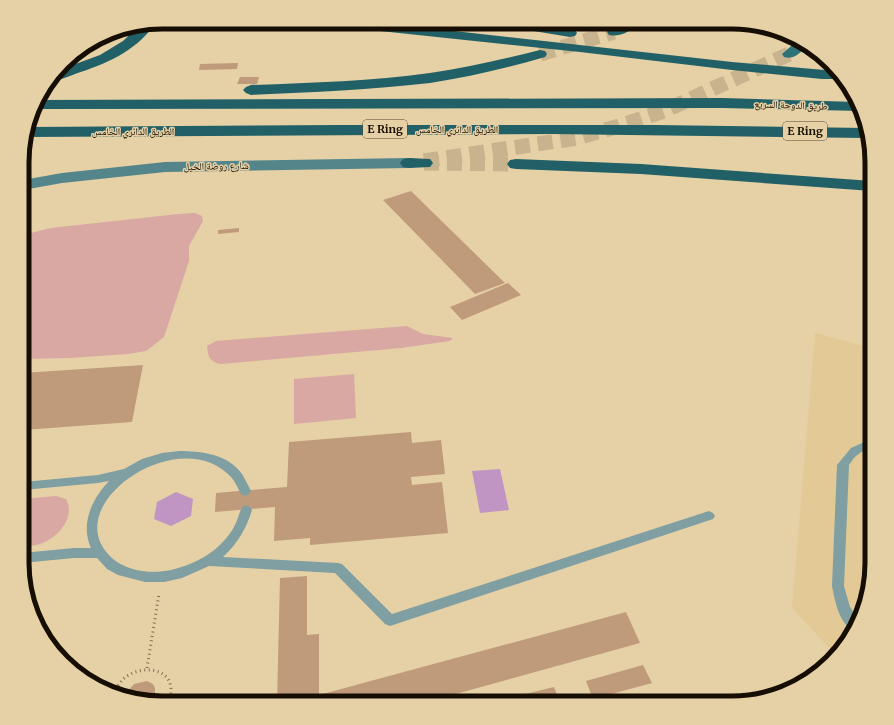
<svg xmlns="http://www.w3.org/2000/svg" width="894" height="725" viewBox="0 0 894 725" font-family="Merriweather,'Noto Naskh Arabic',serif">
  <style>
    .built { fill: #e2c996 }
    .green { fill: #d9a8a3 }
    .water { fill: #c095c3 }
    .building { fill: #bf9b7b }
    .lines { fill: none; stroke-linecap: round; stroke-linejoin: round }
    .primary-tunnel { stroke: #c7b38d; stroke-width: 15; stroke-dasharray: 15 8; stroke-linecap: butt }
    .highway-tunnel { stroke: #c7b38d; stroke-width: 15; stroke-dasharray: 15 8; stroke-linecap: butt }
    .path { stroke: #7e6f54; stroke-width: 3; stroke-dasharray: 1 3.5; stroke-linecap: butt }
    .lane { fill: #7f9fa2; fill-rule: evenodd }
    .secondary { fill: #53858b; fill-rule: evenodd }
    .primary { fill: #2f7379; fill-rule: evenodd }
    .highway { fill: #206066; fill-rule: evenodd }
    .labels { text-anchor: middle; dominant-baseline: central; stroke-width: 3; stroke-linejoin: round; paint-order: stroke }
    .far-street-label { font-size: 10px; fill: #160e02; stroke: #e6d0a5 }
    .shield { fill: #e6d0a5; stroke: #544833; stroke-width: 1 }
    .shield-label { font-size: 11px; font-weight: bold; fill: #160e02 }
    .rim { fill: none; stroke: #160e02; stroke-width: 5 }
  </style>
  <rect width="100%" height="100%" fill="#e6d0a5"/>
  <path class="built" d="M 815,333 L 872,348 L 872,572 L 861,617 L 836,655 L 792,608 Z"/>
  <path class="green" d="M 195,213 L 202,216 L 203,221 L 189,246 L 189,261 L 164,337 L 146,351 L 128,354 L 70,358 L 23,359 L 23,235 L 51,228 L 178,214 Z
    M 407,326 L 423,334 L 453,338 L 450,341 L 401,348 L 221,364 C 210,362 208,358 207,346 L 216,341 Z
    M 354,374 L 356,418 L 294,424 L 294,379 Z
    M 56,496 L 66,499 C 75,515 62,533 47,541 C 40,545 31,546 22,547 L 22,499 Z"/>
  <path class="water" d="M 500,469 L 509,510 L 480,513 L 472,471 Z
    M 176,492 L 193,499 L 191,516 L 171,526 L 154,519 L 157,502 Z"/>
  <path class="building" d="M 238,63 L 237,69 L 199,70 L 200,64 Z
    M 240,77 L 259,77 L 257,84 L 237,84 Z
    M 411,191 L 505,283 L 475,294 L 383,200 Z
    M 239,228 L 239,232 L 218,234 L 218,230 Z
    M 508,283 L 521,295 L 462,320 L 450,307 Z
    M 143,365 L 132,422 L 23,430 L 23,373 Z
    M 411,432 L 412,443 L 441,440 L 445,474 L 411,477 L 412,485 L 442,482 L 448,533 L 310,545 L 310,538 L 274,541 L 275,507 L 215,512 L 216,493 L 287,487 L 289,442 Z
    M 307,576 L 307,635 L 319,634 L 319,695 L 626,612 L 640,643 L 423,703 L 277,703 L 280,578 Z
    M 643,665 L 652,683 L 593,699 L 586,681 Z
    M 147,681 L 153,684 L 155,688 L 155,695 L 152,702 L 126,696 L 128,691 L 134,684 Z
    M 554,687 L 560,703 L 493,703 L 493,702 Z"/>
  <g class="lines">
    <path class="primary-tunnel" d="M 424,161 L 577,138 L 619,126 L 664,111 L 789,54"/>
    <path class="highway-tunnel" d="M 540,54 L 614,32
      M 424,163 L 516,164"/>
    <path class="path" d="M 147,668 L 159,594
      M 113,693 C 118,686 121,679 129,675 C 144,666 169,668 171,688 C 172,693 169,698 168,703"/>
    <path class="lane" d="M 872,442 L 872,450 C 860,450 855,456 849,465 L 844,586 L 850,607 L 859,620 L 852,630 C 839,622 835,601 832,586 L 837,465 L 851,448 L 862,443 Z
      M 179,451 C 201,451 228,454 242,474 C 245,479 248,485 251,491 L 249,494 L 245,496 L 241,494 C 238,489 236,483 232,478 C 180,419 53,507 113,559 C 129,572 152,574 171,570 C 197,564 221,550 234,527 C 238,520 239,513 242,507 L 246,505 L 250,507 L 252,510 C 246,529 238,543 223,557 L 338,563 L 342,564 L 392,614 L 709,511 L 713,513 L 715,516 L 713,519 L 390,626 L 385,624 L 335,573 L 209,566 L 182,578 L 164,582 L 145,582 L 118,575 L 107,569 L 97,558 L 74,558 L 22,563 L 22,553 L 74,548 L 91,548 C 80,524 92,499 109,481 L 98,483 L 23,490 L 23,482 L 98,475 L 124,469 L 142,459 L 162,453 Z"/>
    <path class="secondary" d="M 409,158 L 415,159 L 418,163 L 415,167 L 409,168 L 165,172 L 62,183 L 23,190 L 23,180 L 62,173 L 165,162 Z"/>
    <path class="primary" d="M 797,41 L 807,47 C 799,53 794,60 784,57 L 782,54 Z"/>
    <path class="highway" d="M 326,22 L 373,22 L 732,62 L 836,71 L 841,79 L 822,79 L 732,70 L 580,52 L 333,26 L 328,25 Z
      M 496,22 L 529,22 L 570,29 L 575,30 L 577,33 L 575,36 L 570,37 L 503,26 L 498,25 Z
      M 625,22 L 644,22 L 642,25 C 632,29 620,38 609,35 L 607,32 L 609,29 Z
      M 153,24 L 154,25 C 135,52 105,64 75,74 C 68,77 58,81 51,80 L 59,70 L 100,55 L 123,41 L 139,26 Z
      M 540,50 L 545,51 L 547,54 L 545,57 C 507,68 469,77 430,83 C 370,90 311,92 251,95 L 246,93 L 243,90 L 246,87 L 251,85 C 311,83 371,81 430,73 C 467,68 504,59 540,50 Z
      M 723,98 L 857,102 L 862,111 L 723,108 L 35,109 L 38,100 Z
      M 342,125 L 656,125 L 865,128 L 867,138 L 551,134 L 26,137 L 29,127 Z
      M 409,158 L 430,159 L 433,163 L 430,167 L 409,168 L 403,167 L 400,163 L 403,159 Z
      M 516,159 L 641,164 L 872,181 L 872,191 L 641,174 L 516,169 L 510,168 L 507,164 L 510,160 Z"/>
  </g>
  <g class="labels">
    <g class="far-street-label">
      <text transform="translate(791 105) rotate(2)">طريق الدوحة السريع</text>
      <text x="457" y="129">الطريق الدائري الخامس</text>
      <text x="133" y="131">الطريق الدائري الخامس</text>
      <text transform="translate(216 166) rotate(-1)">شارع روضة الخيل</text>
    </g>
    <g class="shield">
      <rect x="363" y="120" width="44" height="18" rx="3"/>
      <rect x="783" y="122" width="44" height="18" rx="3"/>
    </g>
    <g class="shield-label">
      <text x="385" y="129">E Ring</text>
      <text x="805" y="131">E Ring</text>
    </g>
  </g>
  <path d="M0 0H894V725H0ZM162 29H732A133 133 0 0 1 865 162V563A133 133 0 0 1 732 696H162A133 133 0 0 1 29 563V162A133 133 0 0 1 162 29Z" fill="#e6d0a5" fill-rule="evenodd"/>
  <path class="rim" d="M162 29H732A133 133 0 0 1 865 162V563A133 133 0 0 1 732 696H162A133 133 0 0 1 29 563V162A133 133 0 0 1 162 29Z"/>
</svg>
